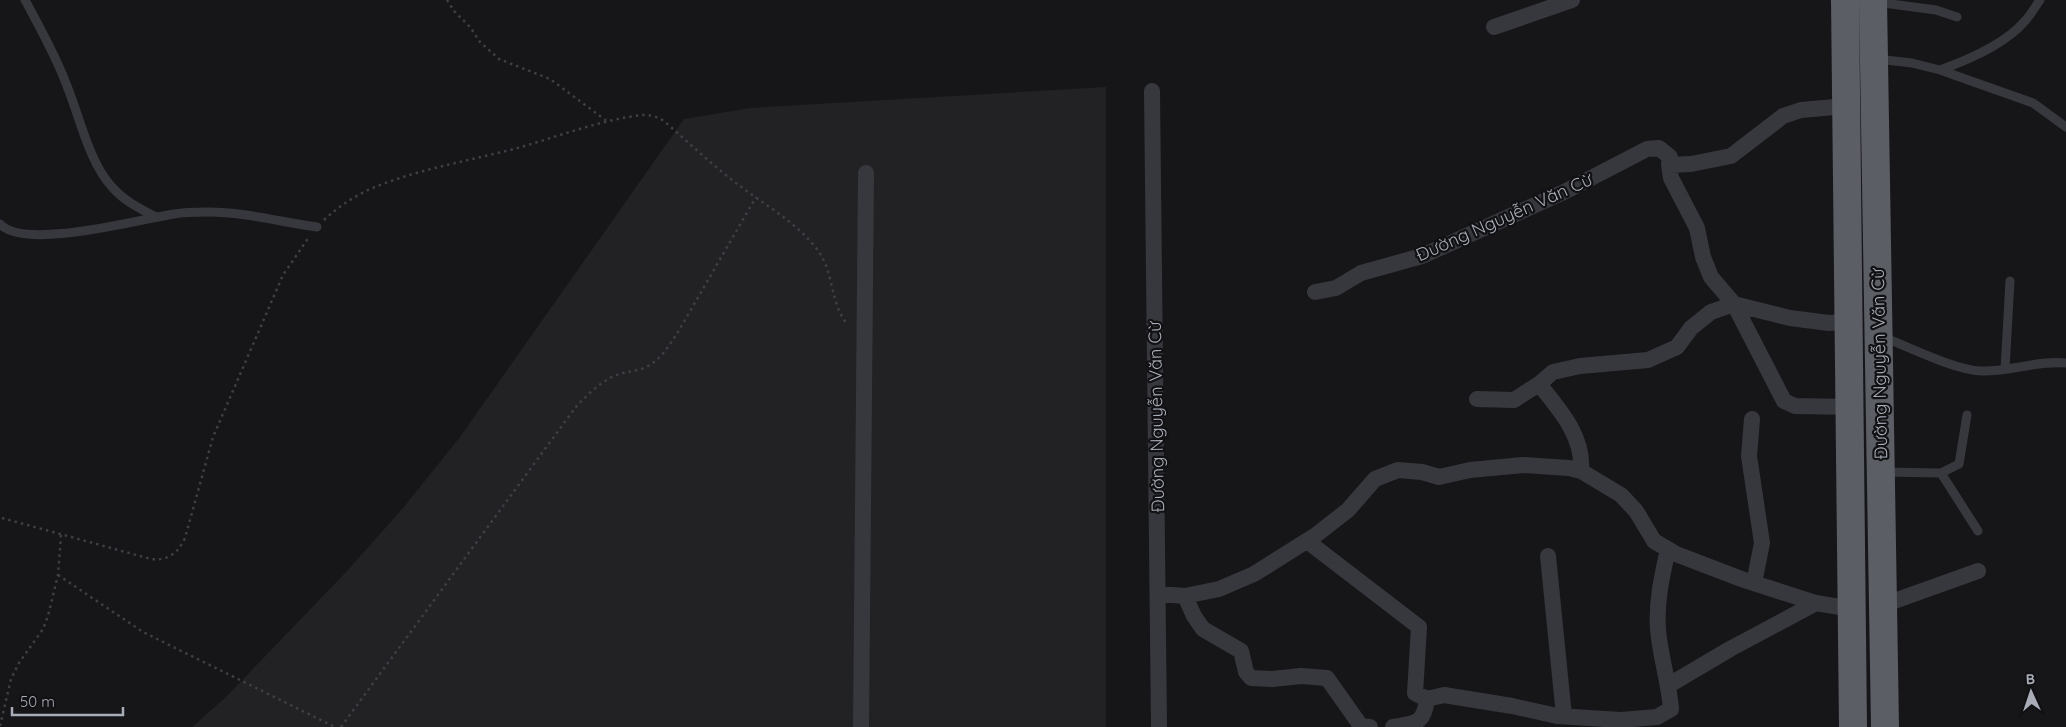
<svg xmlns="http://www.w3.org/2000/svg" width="2066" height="727" viewBox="0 0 2066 727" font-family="Quicksand,sans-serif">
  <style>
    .built { fill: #222225 }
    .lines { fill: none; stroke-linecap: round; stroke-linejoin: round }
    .path { stroke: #3d3f44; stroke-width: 2.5; stroke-dasharray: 2.5 4; stroke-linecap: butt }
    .service { stroke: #37383d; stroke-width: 9 }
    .minor { stroke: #37383d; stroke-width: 16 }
    .trunk { stroke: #5b5e65; stroke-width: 28 }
    .labels { text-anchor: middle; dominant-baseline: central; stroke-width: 4.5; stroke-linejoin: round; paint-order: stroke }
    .street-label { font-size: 18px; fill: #a8adb8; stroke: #111113 }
  </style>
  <rect width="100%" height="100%" fill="#161618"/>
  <path class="built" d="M 1106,87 L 1106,727 L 192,727 L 226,697 L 347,571 L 403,508 L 460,437 L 684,119 L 750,108 Z"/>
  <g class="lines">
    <path class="path" d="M 447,0 L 454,11 L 470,27 L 480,42 L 499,59 L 550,79 L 608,122
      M 324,220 C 339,206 356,195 375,187 C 420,169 467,161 514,149 C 554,138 594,122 635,116 C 645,114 655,115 664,121 C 688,142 711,164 736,183 C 763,204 795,221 816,248 C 835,271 829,303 848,325
      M 2,518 L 151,559 C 168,561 178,553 185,538 L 213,437 L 283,275 L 309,237
      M 58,575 L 143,632 L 335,727
      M 0,726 L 11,679 L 19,663 L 43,629 L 48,616 L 58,575 L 61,535
      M 341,727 L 575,408 C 586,396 599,383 614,376 C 623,372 632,372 641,369 C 658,364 669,346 678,332 L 756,197"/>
    <path class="service" d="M 25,0 C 40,28 56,56 67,86 C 80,118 89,162 112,187 C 124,201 141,209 156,217
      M 1876,2 L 1936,10 L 1957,17
      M 1877,59 L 1912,63 L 1940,70 L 2033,103 L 2066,127
      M 1940,70 C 1968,60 2004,45 2024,22 C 2030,16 2035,7 2040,0
      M 0,224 C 24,251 140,219 174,214 C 185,212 197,212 208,212 C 244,212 281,222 317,227
      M 1883,337 C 1909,347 1955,370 1981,371 C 2010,372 2038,360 2066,363
      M 2005,369 L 2010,281
      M 1883,472 L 1941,473 L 1978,531
      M 1941,473 L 1959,464 L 1967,415"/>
    <path class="minor" d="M 1494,27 L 1572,0
      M 1152,91 L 1159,727
      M 1669,165 L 1671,178 L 1697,228 L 1703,257 L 1711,277 L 1734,304 L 1784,401 L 1795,406 L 1850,407
      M 1315,292 L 1336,288 L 1361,273 L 1422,256 L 1564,192 L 1647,149 L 1659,148 L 1670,157 L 1669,165 L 1691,164 L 1731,156 L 1783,116 L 1801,110 L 1846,106
      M 1539,384 C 1559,409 1584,436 1581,471
      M 1477,399 L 1514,400 L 1539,384 L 1553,372 L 1580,366 L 1648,360 L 1677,347 L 1691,328 L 1711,312 L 1734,304 L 1790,318 L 1829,323 L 1849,322
      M 1752,419 L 1749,456 L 1762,543 L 1754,583
      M 1307,541 L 1419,627 L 1415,693 L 1427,699
      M 1548,556 L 1564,716
      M 1158,594 L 1185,596 L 1219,589 L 1254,574 L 1316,535 L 1348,510 L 1375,479 L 1398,470 L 1422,472 L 1439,477 L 1470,470 L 1523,465 L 1569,468 L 1581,471 L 1621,495 L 1636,511 L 1654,541 L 1676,554 L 1744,580 L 1816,603 L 1852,609
      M 1185,596 L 1194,616 L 1203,629 L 1241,651 L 1246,672 L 1251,678 L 1272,679 L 1301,676 L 1327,678 L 1361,726 L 1370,727
      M 1883,605 L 1978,571
      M 1669,685 L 1730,649 L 1816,603
      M 861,727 L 866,173
      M 1393,727 C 1416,723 1424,724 1427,699 L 1444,695 L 1512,706 L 1557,716 L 1621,720 L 1657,717 L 1671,709 C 1669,682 1660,656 1658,629 C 1656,602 1662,576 1668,549"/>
    <path class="trunk" d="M 1845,0 L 1853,727
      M 1873,0 L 1885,727"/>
  </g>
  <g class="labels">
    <g class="street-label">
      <text transform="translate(1504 217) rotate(-24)">Đường Nguyễn Văn Cừ</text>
      <text transform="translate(1879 364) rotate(-91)">Đường Nguyễn Văn Cừ</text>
      <text transform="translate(1156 417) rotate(-91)">Đường Nguyễn Văn Cừ</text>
    </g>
  </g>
  <g transform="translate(2031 692) rotate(357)" stroke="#111113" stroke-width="4" paint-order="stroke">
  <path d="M0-4L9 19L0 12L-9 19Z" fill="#a8adb8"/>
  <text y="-8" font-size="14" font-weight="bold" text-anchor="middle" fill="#a8adb8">B</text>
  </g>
  <path d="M12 707v8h111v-8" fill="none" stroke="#a8adb8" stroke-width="2.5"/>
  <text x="20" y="707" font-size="15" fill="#a8adb8" stroke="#111113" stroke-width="4" paint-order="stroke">50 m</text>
</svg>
